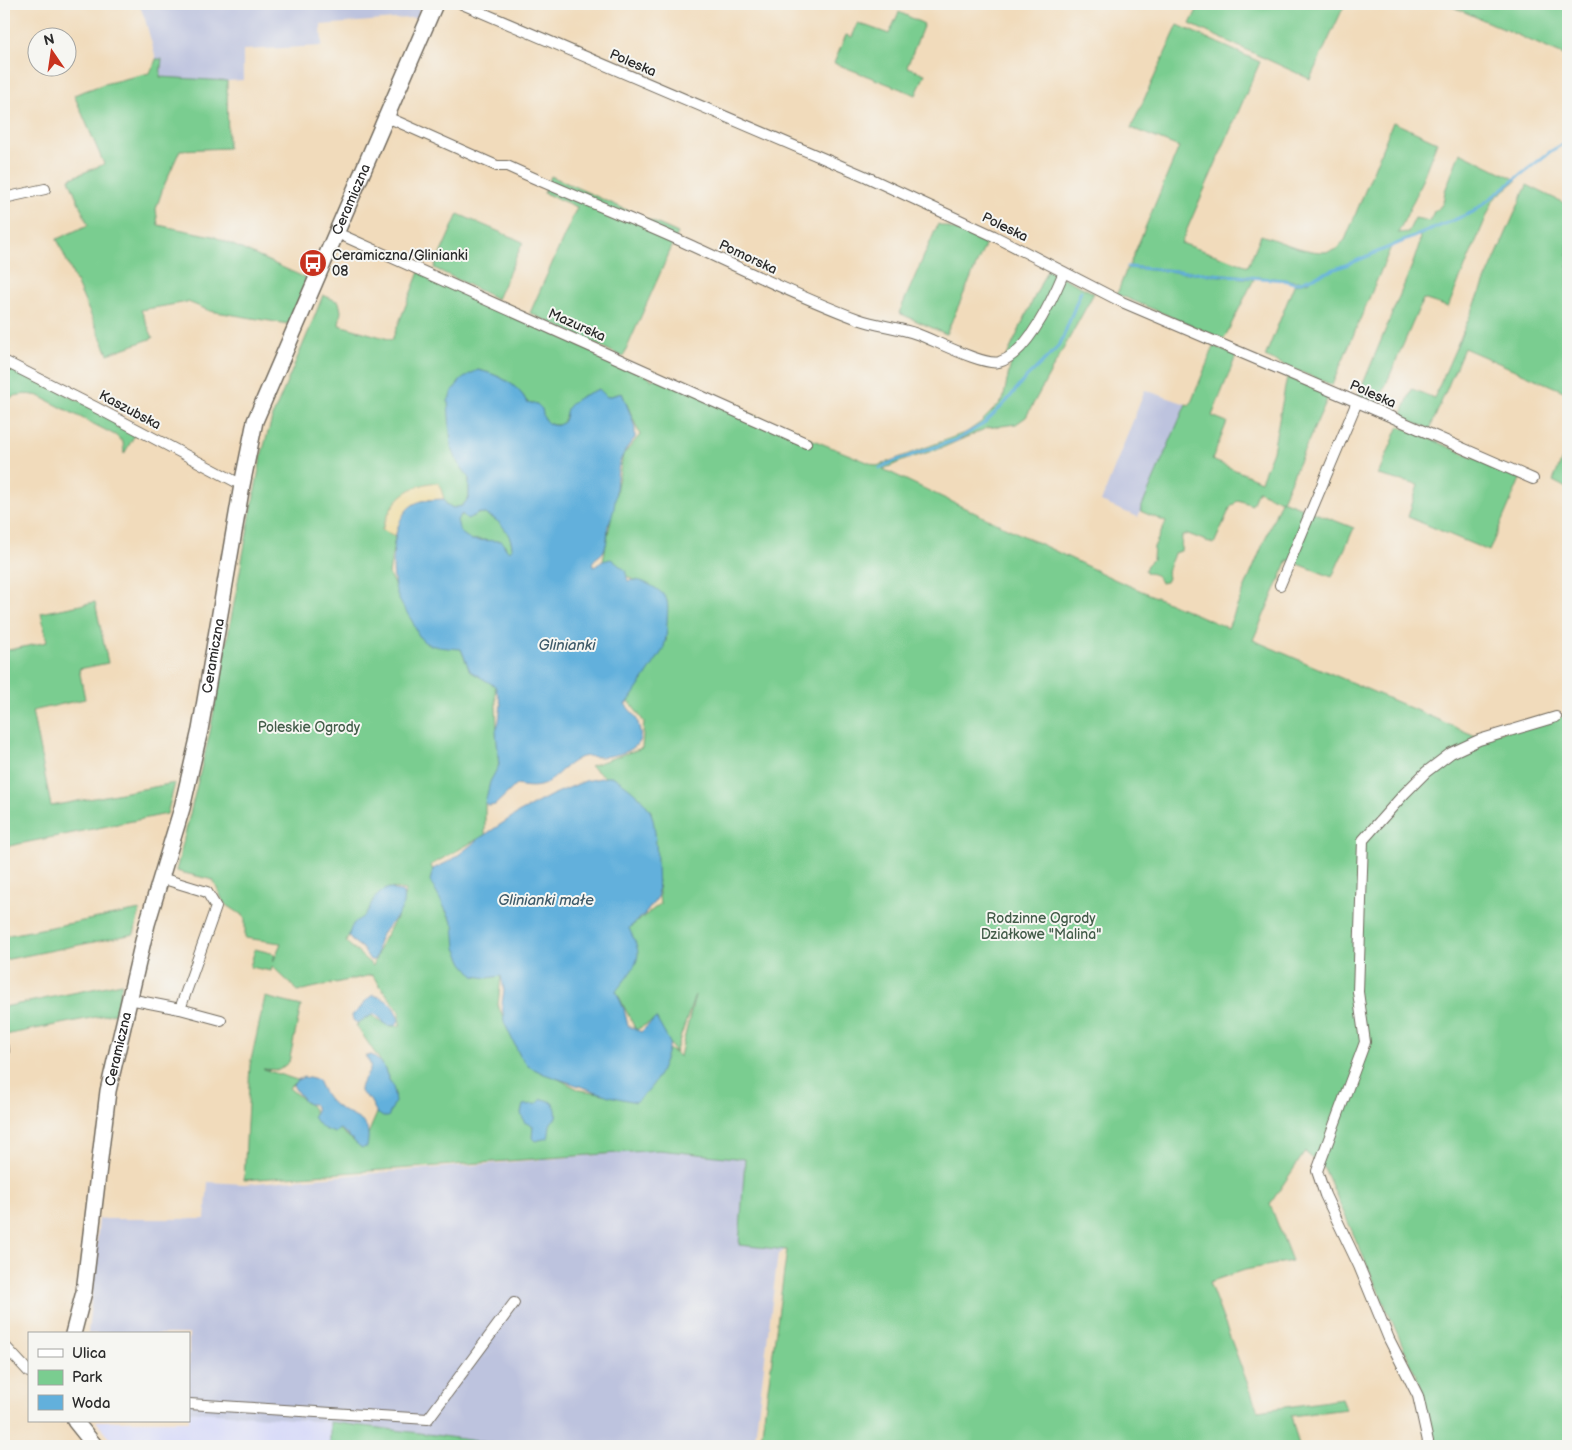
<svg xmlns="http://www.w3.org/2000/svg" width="1572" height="1450" viewBox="0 0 1572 1450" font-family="'Balsamiq Sans',sans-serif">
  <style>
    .built { fill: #d5d8f9 }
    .industrial { fill: #bdc3de }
    .green { fill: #7acd90; stroke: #527c5e; fill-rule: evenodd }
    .sand { fill: #eeda9e; stroke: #8c8264 }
    .water { fill: #62b0dc; stroke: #466e84; fill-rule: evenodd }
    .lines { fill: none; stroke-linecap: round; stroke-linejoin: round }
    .stream { stroke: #62b0dc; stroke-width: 3 }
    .street-casing { stroke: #70695d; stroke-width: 12 }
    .secondary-casing { stroke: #70695d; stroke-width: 18 }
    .street { stroke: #fff; stroke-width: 10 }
    .secondary { stroke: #fff; stroke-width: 15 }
    .labels { text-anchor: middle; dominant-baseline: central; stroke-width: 4; stroke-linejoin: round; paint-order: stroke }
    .street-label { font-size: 14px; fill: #2b2b2b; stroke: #f6f6f2 }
    .poi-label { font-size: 14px; fill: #2b2b2b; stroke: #f6f6f2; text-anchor: start }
    .park-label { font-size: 14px; fill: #435c49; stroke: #f6f6f2 }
    .water-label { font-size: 15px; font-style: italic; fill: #3e5a69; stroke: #f6f6f2 }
  </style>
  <rect width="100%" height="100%" fill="#f6f6f2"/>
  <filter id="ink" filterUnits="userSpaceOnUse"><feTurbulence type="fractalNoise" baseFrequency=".02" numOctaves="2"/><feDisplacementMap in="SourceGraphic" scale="10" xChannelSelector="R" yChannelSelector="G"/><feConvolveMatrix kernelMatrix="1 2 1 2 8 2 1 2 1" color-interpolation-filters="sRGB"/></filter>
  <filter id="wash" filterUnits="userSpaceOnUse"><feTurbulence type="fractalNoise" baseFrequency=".0096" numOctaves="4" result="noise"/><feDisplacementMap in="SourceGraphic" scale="20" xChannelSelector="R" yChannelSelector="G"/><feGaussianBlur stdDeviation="1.12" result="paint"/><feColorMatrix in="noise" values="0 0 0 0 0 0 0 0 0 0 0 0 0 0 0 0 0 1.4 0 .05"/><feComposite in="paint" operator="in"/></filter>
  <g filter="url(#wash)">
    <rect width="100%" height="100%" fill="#f1dbbb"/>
    <path class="built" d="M 189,1410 L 330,1422 L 330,1446 L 116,1446 L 96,1421 L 189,1421 Z"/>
    <path class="industrial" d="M 139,4 L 418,4 L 420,17 L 321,25 L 322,46 L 243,50 L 243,80 L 227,81 L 160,77 L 162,60 L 156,59 L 145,19 Z
      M 1145,390 L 1186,404 L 1138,517 L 1101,502 Z
      M 659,1150 L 745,1159 L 739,1244 L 787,1249 L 778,1254 L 754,1446 L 511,1446 L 435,1435 L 330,1422 L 189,1411 L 189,1334 L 88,1334 L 99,1219 L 205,1219 L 208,1182 L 244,1184 Z"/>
    <path class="green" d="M 1200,4 L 1345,4 L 1310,79 L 1190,24 Z
      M 1446,4 L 1568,4 L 1568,57 Z
      M 899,12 L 924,24 L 907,67 L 925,74 L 916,95 L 834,63 L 846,35 L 852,37 L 858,23 L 889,34 Z
      M 1178,25 L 1260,62 L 1181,243 L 1248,266 L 1261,235 C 1279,241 1319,259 1336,249 C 1339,247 1342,242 1345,240 L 1393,122 L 1437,142 L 1414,200 L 1398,233 L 1408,232 L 1415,218 L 1430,221 L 1434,211 L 1439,208 L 1443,203 L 1445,191 L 1460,152 L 1517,180 L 1494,199 L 1448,307 L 1423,299 L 1377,405 L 1358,396 L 1413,263 L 1419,245 L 1420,235 L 1391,247 L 1332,385 L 1265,357 L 1294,285 L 1310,281 L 1294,281 L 1284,279 L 1129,266 L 1179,147 L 1131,128 Z
      M 156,59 L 162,59 L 160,77 L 227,81 L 228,148 L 180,150 L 163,188 L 156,209 L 158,225 L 213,236 L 308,279 L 288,324 L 210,311 L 188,302 L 141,310 L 153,338 L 108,354 L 57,239 L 88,225 L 69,179 L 104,164 L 74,95 L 104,84 L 149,73 L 153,68 Z
      M 551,176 L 678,233 L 623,357 L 530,313 L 577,207 L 544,193 Z
      M 1527,185 L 1568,205 L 1568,393 L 1464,348 L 1430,429 L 1401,416 L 1412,389 L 1434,398 Z
      M 458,214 L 523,242 L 497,299 L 434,268 Z
      M 938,224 L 987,241 L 946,334 L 899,313 Z
      M 1127,268 L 1254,279 L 1224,339 L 1117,294 Z
      M 1047,270 L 1094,293 L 1026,417 L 1016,424 L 987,428 L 944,447 L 905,460 L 883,469 L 1116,580 L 1228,628 L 1281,501 L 1258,491 L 1252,505 L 1238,500 L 1230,508 L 1214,544 L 1188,534 L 1182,536 L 1181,551 L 1174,553 C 1172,562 1165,569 1168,578 L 1166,582 L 1161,583 C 1158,576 1156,574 1147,573 L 1145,570 L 1147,565 L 1153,559 L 1154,547 L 1166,522 L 1140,511 L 1186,404 L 1190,405 L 1214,346 L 1236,356 L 1212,416 L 1227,422 L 1212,460 L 1261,481 L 1273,451 L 1287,377 L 1329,395 L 1282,500 L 1354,528 L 1332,577 L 1288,560 L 1253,640 L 1478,737 L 1558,719 L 1568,712 L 1568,1446 L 1433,1446 L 1422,1389 L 1324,1168 L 1305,1152 L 1270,1204 L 1292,1261 L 1245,1270 L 1209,1282 L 1258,1411 L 1342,1399 L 1346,1409 L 1291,1416 L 1299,1446 L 760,1446 L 787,1250 L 739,1245 L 745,1159 L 659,1150 L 244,1180 L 250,1065 L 265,997 L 301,1006 L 289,1062 L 279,1070 L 263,1069 L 297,1080 L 289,1088 L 314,1109 L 314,1118 L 335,1133 L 339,1129 L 362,1148 L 377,1113 L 388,1116 L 395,1094 L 383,1065 L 356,1025 L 371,1015 L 389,1026 L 400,1026 L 400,1012 L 372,975 L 298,991 L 272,966 L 271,971 L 250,967 L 255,949 L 275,954 L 273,962 L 281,943 L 245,938 L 245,917 L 224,903 L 213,880 L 176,871 L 210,732 L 262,453 L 273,415 L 310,328 L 323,295 L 339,302 L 341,311 L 339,325 L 392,340 L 419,272 L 651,378 L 651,380 L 659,377 L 877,466 L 967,432 L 980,423 L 1003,400 L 1011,362 L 1005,360 ZM 478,370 C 497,374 518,384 527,402 L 537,404 L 542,409 L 543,418 L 546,423 L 554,425 L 560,425 L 563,422 L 568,408 L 584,395 L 607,397 L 622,393 L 640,435 L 623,455 L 603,561 L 667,601 L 666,641 L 629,701 L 644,722 L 642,748 L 590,766 L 651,811 L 660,904 L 629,928 L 616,991 L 636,1030 L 656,1019 L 675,1053 L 668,1049 L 656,1079 L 638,1099 L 580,1090 L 525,1062 L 498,1006 L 501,976 L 454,925 L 446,911 L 431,865 L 485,835 L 485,803 L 499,774 L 495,685 L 470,671 L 461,649 L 413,622 L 389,574 L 395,536 L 382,529 L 392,506 L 446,504 L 453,508 L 462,506 L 469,498 L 469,477 L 458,463 L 448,401 ZM 389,888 L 406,890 L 399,913 L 381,944 L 373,966 L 346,942 L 349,935 ZM 695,995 L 680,1056 L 680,1057 L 675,1053 Z
      M 4,362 L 137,431 L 124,454 L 123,442 L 115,435 L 39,396 C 26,393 15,394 4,401 Z
      M 1399,426 L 1521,477 L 1489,551 L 1408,517 L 1418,485 L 1378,475 Z
      M 1568,445 L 1568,489 L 1553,481 Z
      M 480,513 C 495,515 512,532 512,548 L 510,552 L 506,549 L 505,545 L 484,540 L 471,540 L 459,532 L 457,520 C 462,511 471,515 480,513 Z
      M 95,602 L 108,663 L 79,669 L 85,699 L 32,711 L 51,806 L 175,783 L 167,814 L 4,847 L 4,651 L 47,642 L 41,613 Z
      M 140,910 L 134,934 L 4,960 L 4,936 Z
      M 122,983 L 116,1013 L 5,1035 L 4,1007 Z
      M 330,1422 L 435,1435 L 511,1446 L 330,1446 Z"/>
    <path class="sand" d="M 430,483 L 439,483 L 444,499 L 423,500 L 402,517 L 395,536 L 382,530 C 391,504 401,489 430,483 Z"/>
    <path class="water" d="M 478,370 C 497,374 518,384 527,402 L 537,404 L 542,409 C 543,413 543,417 545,420 C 548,425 558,428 563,422 C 566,419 565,412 568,407 C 575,398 589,393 599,389 L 607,397 L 622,393 L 632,418 L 635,428 L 635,438 C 612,463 619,478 614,508 C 613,514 610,520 608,526 C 607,534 608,542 604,550 C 602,556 594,557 592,564 L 594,567 L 603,561 L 611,559 L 625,570 L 628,581 C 637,579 642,581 650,585 C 671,597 668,601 667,623 C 667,632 666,641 663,650 L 629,701 L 625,704 C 628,708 632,712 635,716 C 637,719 638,723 639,727 C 647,750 619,755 602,757 C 594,757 585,755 579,758 C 549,774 554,793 516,785 L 495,805 L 489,806 L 485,803 L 490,782 L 499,765 L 496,731 L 499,721 L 501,704 L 495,686 L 470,671 L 461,649 C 450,648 435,648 426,643 C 418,639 416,628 412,621 C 407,612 400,604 397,594 C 390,572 391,521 411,506 C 420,499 433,500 444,499 L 446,504 L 453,508 L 462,506 L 469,498 L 469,477 L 458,463 L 451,446 L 448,401 L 453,390 L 460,381 L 468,375 ZM 480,513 C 495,515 512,532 512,548 L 510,551 L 506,549 L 502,541 L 471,540 L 460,532 L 457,520 L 462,514 L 467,519 Z
      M 612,776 C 626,785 640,795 649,809 C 658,821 657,880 658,897 L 645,914 L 629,928 C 632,936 638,945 638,954 C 638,966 623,982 616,991 L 624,1009 L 628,1026 L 641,1032 L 656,1018 L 670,1043 C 662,1071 658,1083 636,1102 L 609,1096 L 544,1074 L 528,1066 L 520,1056 L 504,1022 L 502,1004 L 504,990 L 501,976 L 488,978 L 474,976 L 463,963 L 456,948 L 454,925 L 430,881 L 433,869 L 452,860 L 480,838 L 518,813 L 552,795 L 585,781 Z
      M 389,888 L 403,893 C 407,917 385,922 379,941 C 377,947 378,954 374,960 L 370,960 L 362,948 L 351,940 L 349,935 C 353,917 360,923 368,911 C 370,909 370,906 371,904 C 375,896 382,891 389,888 Z
      M 373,995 C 388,999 394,1005 399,1020 L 396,1025 C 382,1028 385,1019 374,1014 L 357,1023 L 353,1020 L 352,1015 C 362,1009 364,1000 373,995 Z
      M 372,1055 L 383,1065 L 389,1080 L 393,1085 L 395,1102 L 388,1117 L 383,1117 L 377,1113 L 370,1100 L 360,1092 C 359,1076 380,1072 365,1056 Z
      M 304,1077 L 318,1080 C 323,1093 330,1103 342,1110 C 360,1121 372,1120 367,1147 L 362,1148 C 354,1143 346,1131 339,1129 L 335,1133 L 324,1129 L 318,1124 L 313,1117 L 317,1109 L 313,1104 L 308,1104 C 302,1098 297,1093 293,1085 L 297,1080 Z
      M 542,1099 C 553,1100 558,1107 556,1118 C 547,1124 551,1129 548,1138 L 535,1141 L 532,1138 L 533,1126 L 524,1122 L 521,1113 L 523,1105 L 537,1104 Z"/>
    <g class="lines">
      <path class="stream" d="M 1128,267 L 1284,280 L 1294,283 L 1301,282 L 1356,261 L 1473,212 L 1551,151 L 1568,141
        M 880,468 L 892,462 L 958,439 L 982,425 L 1006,402 L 1023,381 L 1055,350 L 1062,340 L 1081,291"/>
    </g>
  </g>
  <g filter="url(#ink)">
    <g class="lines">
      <g class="street-casing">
        <path id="street" d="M 462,4 L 867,177 L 994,236 L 1122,302 L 1357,402 L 1533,479
          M 387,117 L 497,166 L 507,166 C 568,194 631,218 692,246 C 747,271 801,298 858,319 C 877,326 898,327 917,334 C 934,340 983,366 999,362 C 1028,354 1053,298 1064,272
          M 4,198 L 45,189
          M 337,233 L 806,443
          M 4,361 L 95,407 L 242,485
          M 1280,585 L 1357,402
          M 129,999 L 180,1009 L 216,907 L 207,892 L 161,878
          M 180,1009 L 221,1020
          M 4,1049 L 4,1058
          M 4,1345 L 29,1372
          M 189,1404 L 428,1419 L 514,1303
          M 1429,1446 L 1418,1396 L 1389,1339 L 1359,1266 L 1325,1195 L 1317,1171 L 1365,1042 L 1358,992 L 1363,840 L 1404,794 L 1426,772 L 1451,753 L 1479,740 L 1556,717"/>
      </g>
      <g class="secondary-casing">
        <g id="secondary">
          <path id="s1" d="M 73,1334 L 84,1292 L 108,1091 L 147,924 L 182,808 L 200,730 L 242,485 L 255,421 L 435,4"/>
          <path d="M 75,1421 L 95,1446"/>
        </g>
      </g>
      <use href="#street" class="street"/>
      <use href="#secondary" class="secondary"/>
    </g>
  </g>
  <defs>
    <g id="bus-disc" transform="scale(1.4375)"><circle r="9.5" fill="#c8321e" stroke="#f6f6f2"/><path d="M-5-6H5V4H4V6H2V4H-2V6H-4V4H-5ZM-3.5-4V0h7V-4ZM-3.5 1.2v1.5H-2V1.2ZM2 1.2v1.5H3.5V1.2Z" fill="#fff"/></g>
  </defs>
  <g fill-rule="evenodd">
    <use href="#bus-disc" x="313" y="263"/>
  </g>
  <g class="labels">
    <g class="street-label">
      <text transform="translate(633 63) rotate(23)">Poleska</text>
      <text stroke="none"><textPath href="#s1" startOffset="1174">Ceramiczna</textPath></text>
      <text transform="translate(1005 227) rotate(26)">Poleska</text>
      <text transform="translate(748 257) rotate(25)">Pomorska</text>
      <text transform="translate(577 325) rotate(24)">Mazurska</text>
      <text transform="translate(1373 394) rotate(24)">Poleska</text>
      <text transform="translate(130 410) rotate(28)">Kaszubska</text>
      <text stroke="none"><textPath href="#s1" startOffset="694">Ceramiczna</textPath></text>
      <text stroke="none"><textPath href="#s1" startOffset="289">Ceramiczna</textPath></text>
    </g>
    <g class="poi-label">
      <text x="332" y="255">Ceramiczna/Glinianki<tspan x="332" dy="16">08</tspan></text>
    </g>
    <g class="park-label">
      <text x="309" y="727">Poleskie Ogrody</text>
      <text x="1041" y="918">Rodzinne Ogrody<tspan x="1041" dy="16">Działkowe "Malina"</tspan></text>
    </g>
    <g class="water-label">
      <text x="567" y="645">Glinianki</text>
      <text x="546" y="900">Glinianki małe</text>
    </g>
  </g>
  <rect width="1572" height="1450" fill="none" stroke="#f6f6f2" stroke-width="20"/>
  <rect x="28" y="1332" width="162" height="90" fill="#f6f6f2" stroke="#a5a5a2"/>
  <rect x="38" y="1349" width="25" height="8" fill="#ffffff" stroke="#a5a5a2"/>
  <text x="72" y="1358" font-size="15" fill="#2b2b2b">Ulica</text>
  <rect x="38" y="1370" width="25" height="15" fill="#7acd90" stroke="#a5a5a2"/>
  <text x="72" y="1382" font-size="15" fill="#2b2b2b">Park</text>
  <rect x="38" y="1395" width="25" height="15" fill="#62b0dc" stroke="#a5a5a2"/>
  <text x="72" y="1408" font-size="15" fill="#2b2b2b">Woda</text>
  <g transform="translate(52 52) rotate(347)"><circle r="24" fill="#f6f6f2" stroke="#a5a5a2"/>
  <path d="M0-4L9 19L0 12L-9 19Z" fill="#c8321e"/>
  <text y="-8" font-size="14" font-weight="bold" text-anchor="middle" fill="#2b2b2b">N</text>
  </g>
</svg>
